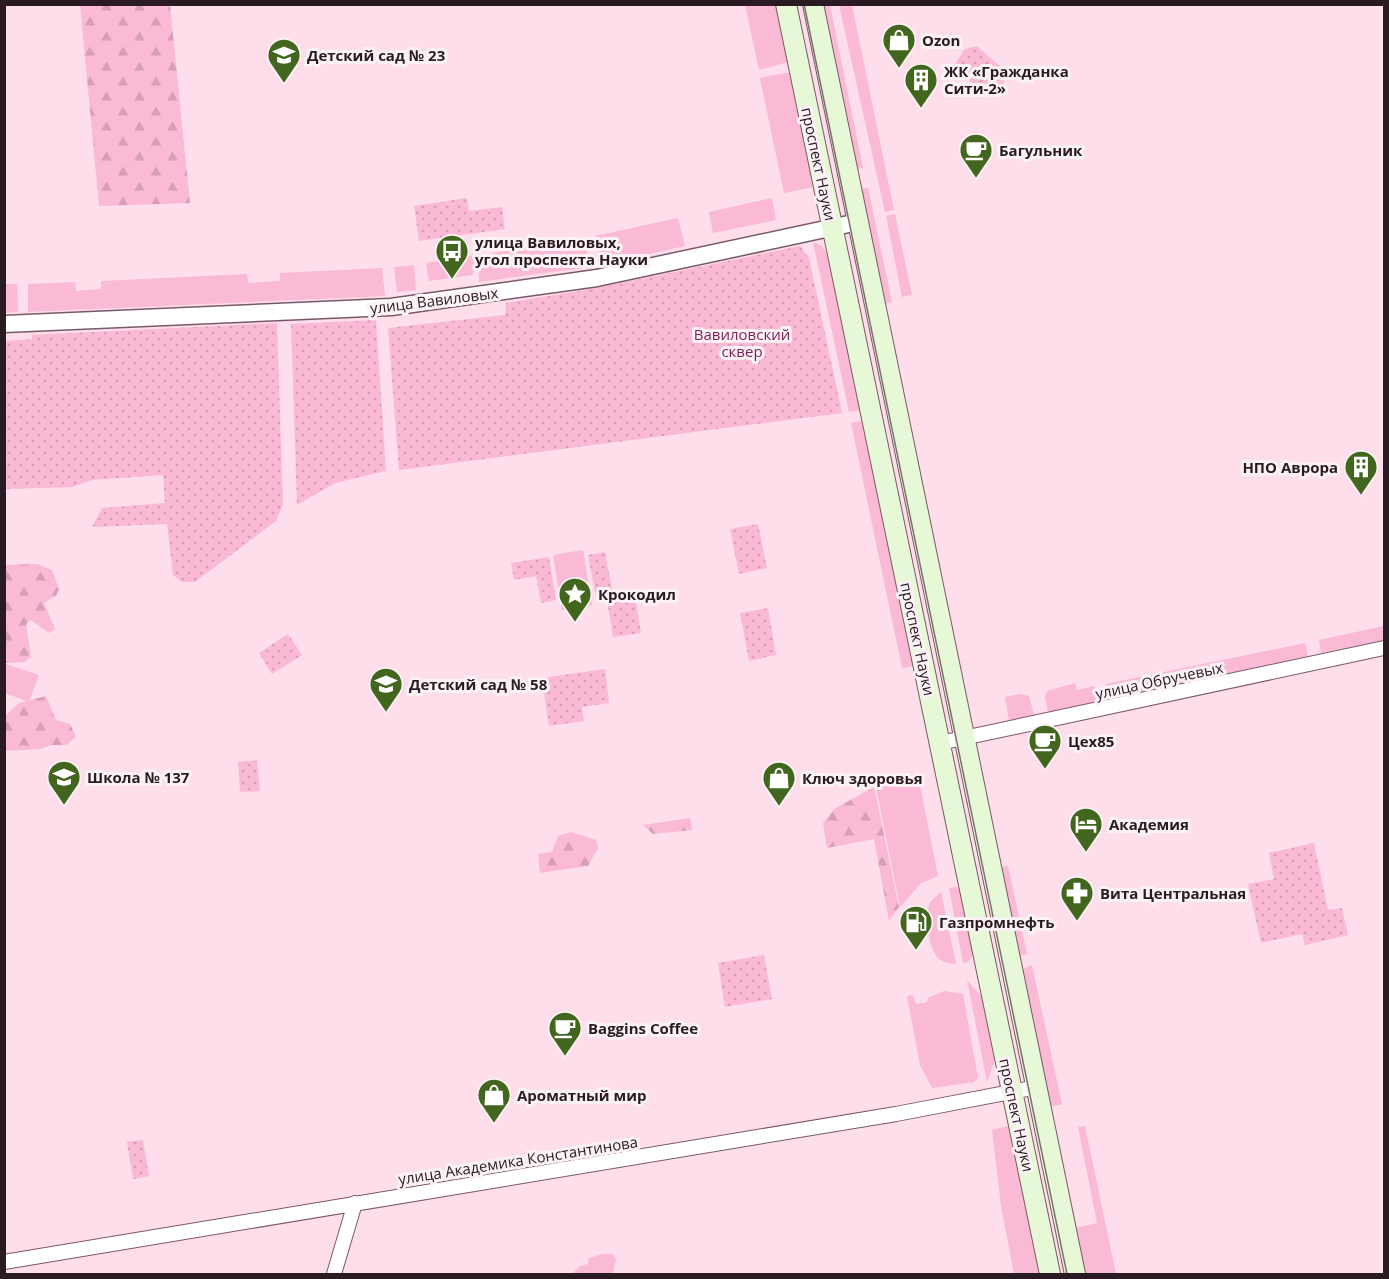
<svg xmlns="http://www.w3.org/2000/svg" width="1389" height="1279" viewBox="0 0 1389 1279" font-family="'Open Sans',sans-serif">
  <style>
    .green { fill: #fab9d5 }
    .forest { fill: url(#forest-firs) }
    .park { fill: url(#park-dots) }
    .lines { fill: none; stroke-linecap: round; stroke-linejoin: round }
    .minor-casing { stroke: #7a5967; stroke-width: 16 }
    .tertiary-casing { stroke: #7a5967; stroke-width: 19 }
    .secondary-casing { stroke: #7a5967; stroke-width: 22 }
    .minor { stroke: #fff; stroke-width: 14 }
    .tertiary { stroke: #fff; stroke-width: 16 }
    .secondary { stroke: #e7f8d6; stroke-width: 20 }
    .tram { stroke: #826d76; stroke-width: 1.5 }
    .labels { text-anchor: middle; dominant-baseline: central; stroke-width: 6; stroke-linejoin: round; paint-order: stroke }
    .poi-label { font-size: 15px; font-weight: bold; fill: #291b21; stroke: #faf2f5; text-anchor: start }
    .street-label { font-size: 15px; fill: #291b21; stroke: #faf2f5 }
    .park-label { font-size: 15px; fill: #7f1e53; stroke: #faf2f5 }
  </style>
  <defs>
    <pattern id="forest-firs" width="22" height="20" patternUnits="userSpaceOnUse" patternTransform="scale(1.5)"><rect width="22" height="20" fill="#fab9d5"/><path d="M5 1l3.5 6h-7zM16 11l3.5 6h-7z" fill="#d69eb7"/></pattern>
    <pattern id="park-dots" width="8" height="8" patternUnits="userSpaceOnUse" patternTransform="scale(1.5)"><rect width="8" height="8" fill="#fab9d5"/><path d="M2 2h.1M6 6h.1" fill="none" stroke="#d69eb7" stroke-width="1.8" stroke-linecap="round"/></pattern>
  </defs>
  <rect width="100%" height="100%" fill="#fddeea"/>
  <path class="green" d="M 745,5 L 776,5 L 788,62 L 759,70 Z
    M 823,5 L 830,5 L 863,168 L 857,169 Z
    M 839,5 L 852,5 L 894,210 L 885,212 Z
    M 785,73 L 790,73 L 813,187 L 784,193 L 760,78 Z
    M 868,188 L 892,302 L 885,304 L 861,189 Z
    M 772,198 L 776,220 L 713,233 L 709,212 Z
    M 895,214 L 912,295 L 902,297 L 886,216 Z
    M 678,218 L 685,246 L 601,265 L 595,236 Z
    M 584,238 L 590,267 L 479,282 L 479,273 L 492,253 Z
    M 813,242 L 822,246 L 828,255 L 860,410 L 849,412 Z
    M 482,254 L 472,275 L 429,281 L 426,263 Z
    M 414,265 L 416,290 L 397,292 L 394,267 Z
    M 382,268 L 385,296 L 28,312 L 28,284 L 75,282 L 76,291 L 101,289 L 101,281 L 247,274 L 248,283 L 280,281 L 280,273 Z
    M 5,284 L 17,284 L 18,312 L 5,313 Z
    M 862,421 L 913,666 L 902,668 L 851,423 Z
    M 583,550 L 592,605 L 562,610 L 553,555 Z
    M 1384,626 L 1384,640 L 1321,653 L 1319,640 Z
    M 1305,643 L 1308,656 L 1110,700 L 1106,684 Z
    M 6,664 L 39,675 L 29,702 L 5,693 Z
    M 1075,683 L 1077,690 L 1094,686 L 1097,702 L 1048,712 L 1045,697 L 1047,691 Z
    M 1020,694 L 1029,696 L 1034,715 L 1009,721 L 1005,697 Z
    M 918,775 L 938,876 L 921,883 L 900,907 L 874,778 Z
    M 1008,866 L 1027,954 L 1019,956 L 1001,867 Z
    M 955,887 L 959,888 L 973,955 L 968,962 L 963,963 L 949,888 Z
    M 941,892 L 956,964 C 949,963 943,963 938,958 C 928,947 924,916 930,902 Z
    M 1032,965 L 1062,1104 L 1051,1107 L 1022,969 Z
    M 967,980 L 982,997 L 995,1060 L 987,1082 Z
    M 944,991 L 963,994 L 978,1078 L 974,1082 L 932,1088 L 920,1065 L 907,996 L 913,995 L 916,1004 L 927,1002 L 928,998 Z
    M 1008,1126 L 1011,1137 L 1040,1274 L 1014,1274 L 1001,1206 L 992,1130 Z
    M 1085,1126 L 1116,1274 L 1085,1274 L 1075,1228 L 1097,1223 L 1078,1127 Z
    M 603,1254 L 612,1254 L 616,1259 L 613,1274 L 572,1274 L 580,1266 L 588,1264 L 589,1258 Z"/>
  <path class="forest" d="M 80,5 L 170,5 L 190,203 L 99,206 Z
    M 37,564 L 52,570 L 59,589 L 56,596 L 44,603 L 55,629 L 49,633 L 31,620 L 26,624 L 31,657 L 24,662 L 5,663 L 5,565 Z
    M 46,696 L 56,720 L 70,724 L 76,737 L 66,745 L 52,745 L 40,749 L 5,751 L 5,716 L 19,703 Z
    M 874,787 L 899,907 L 889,921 L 874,839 L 827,848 L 823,823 L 834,809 Z
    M 690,818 L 692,830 L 653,834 L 643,825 Z
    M 571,832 L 596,840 L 598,848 L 588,866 L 540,873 L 538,854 L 552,852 L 558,836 Z"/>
  <path class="park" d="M 977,46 L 1002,68 L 1004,84 C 1001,87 996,92 992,93 C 983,96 958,71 956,62 L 965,49 Z
    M 467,198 L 469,211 L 502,207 L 505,229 L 419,241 L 414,206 Z
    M 800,246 L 809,258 L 842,413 L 399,470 L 388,328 L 505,315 L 506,303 L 602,287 Z
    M 376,320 L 386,471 L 335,483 L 297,505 L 291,324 Z
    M 277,323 L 283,504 L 276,521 L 195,582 L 182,582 L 173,575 L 167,524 L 92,527 L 102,508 L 165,503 L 163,475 L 92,480 L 72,487 L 5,489 L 5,341 L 32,339 L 32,335 Z
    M 758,524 L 767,568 L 739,574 L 730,529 Z
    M 605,552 L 612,590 L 595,593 L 588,555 Z
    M 549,557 L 556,600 L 541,603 L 536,576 L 514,580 L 511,563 Z
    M 635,596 L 641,633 L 613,637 L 607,600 Z
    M 768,608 L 776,655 L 749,661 L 740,613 Z
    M 288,634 L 302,655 L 272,674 L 259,653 Z
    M 605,669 L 609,703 L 582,707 L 584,721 L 549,726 L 542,678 Z
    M 257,760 L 260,791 L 240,792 L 238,762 Z
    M 1314,843 L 1328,910 L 1342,908 L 1348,935 L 1305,945 L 1302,934 L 1261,943 L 1248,884 L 1274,879 L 1269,853 Z
    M 764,955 L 772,999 L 725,1007 L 718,963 Z
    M 143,1140 L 149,1176 L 133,1179 L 127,1142 Z"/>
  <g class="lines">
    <g class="minor-casing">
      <path id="minor" d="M 940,743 L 1384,648
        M 4,1262 L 896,1114 L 1037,1087
        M 334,1274 L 355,1203"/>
    </g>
    <g class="tertiary-casing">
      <path id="tertiary" d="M 4,324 L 391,307 L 597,278 L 858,222"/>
    </g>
    <g class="secondary-casing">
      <path id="secondary" d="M 786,4 L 1050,1274
        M 813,4 L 1075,1274"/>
    </g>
    <use href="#minor" class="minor"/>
    <use href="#tertiary" class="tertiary"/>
    <use href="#secondary" class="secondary"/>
    <path class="tram" d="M 804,4 L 1067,1274"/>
  </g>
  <defs>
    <g id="shop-pin" transform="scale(1.725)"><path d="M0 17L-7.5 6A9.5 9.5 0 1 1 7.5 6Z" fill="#43661e" stroke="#faf2f5"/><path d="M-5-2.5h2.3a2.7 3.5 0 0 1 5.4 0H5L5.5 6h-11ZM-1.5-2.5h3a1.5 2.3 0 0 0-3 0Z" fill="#fff"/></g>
    <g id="school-pin" transform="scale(1.725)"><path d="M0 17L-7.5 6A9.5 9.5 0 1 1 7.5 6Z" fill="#43661e" stroke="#faf2f5"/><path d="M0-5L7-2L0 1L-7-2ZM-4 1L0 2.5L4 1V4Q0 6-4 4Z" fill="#fff"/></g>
    <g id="building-pin" transform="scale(1.725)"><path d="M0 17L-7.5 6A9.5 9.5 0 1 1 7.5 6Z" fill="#43661e" stroke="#faf2f5"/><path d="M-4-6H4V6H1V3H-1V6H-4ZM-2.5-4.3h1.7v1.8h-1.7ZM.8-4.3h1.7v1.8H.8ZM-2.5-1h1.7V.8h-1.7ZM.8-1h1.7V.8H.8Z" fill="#fff"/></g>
    <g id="cafe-pin" transform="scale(1.725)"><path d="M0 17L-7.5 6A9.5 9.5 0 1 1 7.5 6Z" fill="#43661e" stroke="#faf2f5"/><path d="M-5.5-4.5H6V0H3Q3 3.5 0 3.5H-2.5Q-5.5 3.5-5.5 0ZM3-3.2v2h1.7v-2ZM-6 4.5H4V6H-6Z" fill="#fff"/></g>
    <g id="bus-pin" transform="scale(1.725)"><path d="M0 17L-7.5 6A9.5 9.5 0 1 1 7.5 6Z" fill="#43661e" stroke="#faf2f5"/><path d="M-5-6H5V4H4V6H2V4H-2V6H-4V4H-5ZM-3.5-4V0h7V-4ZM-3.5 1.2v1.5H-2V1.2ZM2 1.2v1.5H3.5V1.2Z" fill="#fff"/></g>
    <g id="sight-pin" transform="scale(1.725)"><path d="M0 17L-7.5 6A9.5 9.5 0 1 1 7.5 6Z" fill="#43661e" stroke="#faf2f5"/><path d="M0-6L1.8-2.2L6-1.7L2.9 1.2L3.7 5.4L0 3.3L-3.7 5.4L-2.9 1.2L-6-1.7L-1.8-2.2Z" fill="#fff"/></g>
    <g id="hotel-pin" transform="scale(1.725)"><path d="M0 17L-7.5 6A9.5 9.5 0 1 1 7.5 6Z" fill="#43661e" stroke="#faf2f5"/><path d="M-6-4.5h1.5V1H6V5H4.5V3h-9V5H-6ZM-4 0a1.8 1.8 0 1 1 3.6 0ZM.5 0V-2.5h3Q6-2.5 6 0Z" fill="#fff"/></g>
    <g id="pharmacy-pin" transform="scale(1.725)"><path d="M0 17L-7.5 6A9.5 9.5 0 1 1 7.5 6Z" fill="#43661e" stroke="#faf2f5"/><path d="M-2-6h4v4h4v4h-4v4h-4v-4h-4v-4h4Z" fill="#fff"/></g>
    <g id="fuel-pin" transform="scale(1.725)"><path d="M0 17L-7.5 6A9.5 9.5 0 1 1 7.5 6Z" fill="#43661e" stroke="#faf2f5"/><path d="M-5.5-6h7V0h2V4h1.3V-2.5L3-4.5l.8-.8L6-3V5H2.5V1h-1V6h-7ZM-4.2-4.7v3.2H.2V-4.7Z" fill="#fff"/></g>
  </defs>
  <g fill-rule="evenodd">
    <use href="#shop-pin" x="899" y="40"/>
    <use href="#school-pin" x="284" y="55"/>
    <use href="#building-pin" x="921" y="80"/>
    <use href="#cafe-pin" x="976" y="150"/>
    <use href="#bus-pin" x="452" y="251"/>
    <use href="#building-pin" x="1361" y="467"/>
    <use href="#sight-pin" x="575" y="594"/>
    <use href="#school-pin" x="386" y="684"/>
    <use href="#cafe-pin" x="1045" y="741"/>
    <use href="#school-pin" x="64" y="777"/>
    <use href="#shop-pin" x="779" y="778"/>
    <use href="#hotel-pin" x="1086" y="824"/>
    <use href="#pharmacy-pin" x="1077" y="893"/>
    <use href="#fuel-pin" x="916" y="922"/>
    <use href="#cafe-pin" x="565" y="1028"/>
    <use href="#shop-pin" x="494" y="1095"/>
  </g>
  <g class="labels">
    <g class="poi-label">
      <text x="922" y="40">Ozon</text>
      <text x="307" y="55">Детский сад № 23</text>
      <text x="944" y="71">ЖК «Гражданка<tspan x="944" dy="17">Сити-2»</tspan></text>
      <text x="999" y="150">Багульник</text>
      <text x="475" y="242">улица Вавиловых,<tspan x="475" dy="17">угол проспекта Науки</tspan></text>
      <text x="1338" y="467" text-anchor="end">НПО Аврора</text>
      <text x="598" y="594">Крокодил</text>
      <text x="409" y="684">Детский сад № 58</text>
      <text x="1068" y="741">Цех85</text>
      <text x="87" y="777">Школа № 137</text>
      <text x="802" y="778">Ключ здоровья</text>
      <text x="1109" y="824">Академия</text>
      <text x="1100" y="893">Вита Центральная</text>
      <text x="939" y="922">Газпромнефть</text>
      <text x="588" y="1028">Baggins Coffee</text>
      <text x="517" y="1095">Ароматный мир</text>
    </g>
    <g class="street-label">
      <text transform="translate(819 164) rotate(78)">проспект Науки</text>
      <text transform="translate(434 300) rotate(-7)">улица Вавиловых</text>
      <text transform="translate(918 639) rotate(78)">проспект Науки</text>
      <text transform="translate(1159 680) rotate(-12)">улица Обручевых</text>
      <text transform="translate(1017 1115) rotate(78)">проспект Науки</text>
      <text transform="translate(518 1160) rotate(-9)">улица Академика Константинова</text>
    </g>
    <g class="park-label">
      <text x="742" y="334">Вавиловский<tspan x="742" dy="17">сквер</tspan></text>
    </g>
  </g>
  <rect width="1389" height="1279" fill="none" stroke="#291b21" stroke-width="12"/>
</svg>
